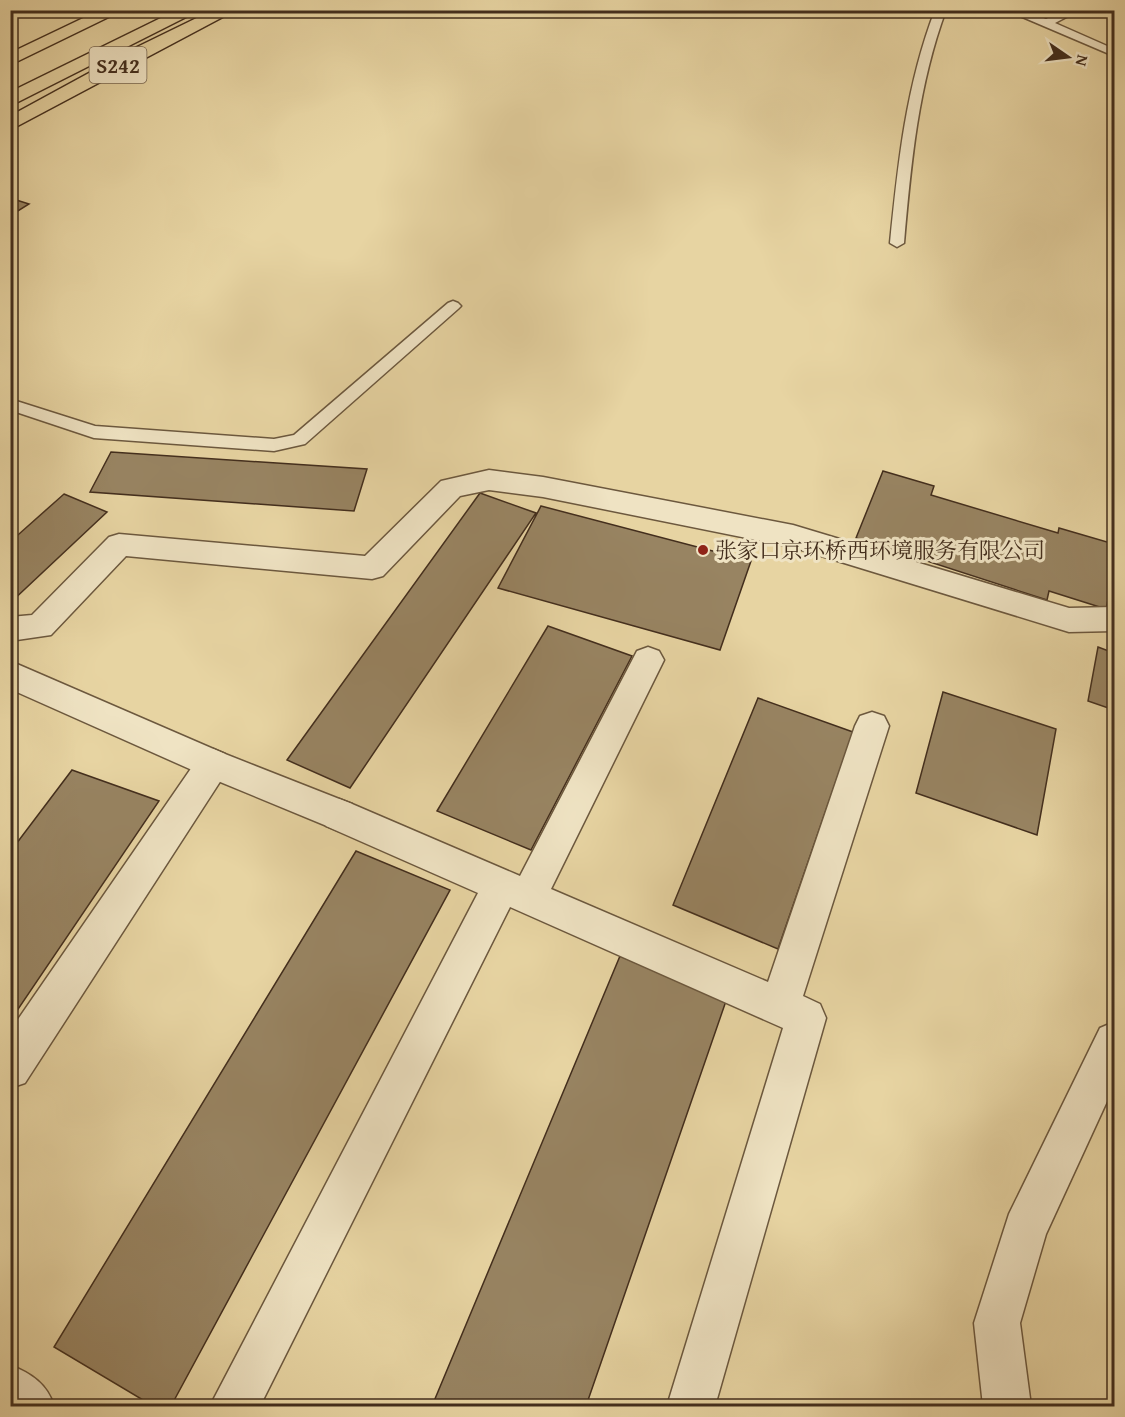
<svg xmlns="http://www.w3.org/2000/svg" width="1125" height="1417" viewBox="0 0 1125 1417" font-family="'Gentium Book Plus','Noto Serif SC',serif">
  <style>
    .building { fill: #988462; stroke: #432e1d; stroke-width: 1.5 }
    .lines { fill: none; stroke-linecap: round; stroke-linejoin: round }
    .service-casing { stroke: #6c583e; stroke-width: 3 }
    .minor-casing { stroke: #6c583e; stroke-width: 3 }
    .tertiary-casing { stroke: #6c583e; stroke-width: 3 }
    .primary-casing { stroke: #432e1d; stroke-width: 3 }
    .trunk-casing { stroke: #432e1d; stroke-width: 3 }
    .service { fill: #efe3c3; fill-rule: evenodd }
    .minor { fill: #efe3c3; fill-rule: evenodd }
    .tertiary { fill: #efe3c3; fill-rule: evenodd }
    .primary { fill: #e7d4a2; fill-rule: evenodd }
    .trunk { fill: #e7d4a2; fill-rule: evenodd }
    .poi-dot { fill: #8f2418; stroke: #efe3c3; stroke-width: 2 }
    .labels { text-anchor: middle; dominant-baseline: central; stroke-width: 6; stroke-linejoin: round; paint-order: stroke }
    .shield { fill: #efe3c3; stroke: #77644f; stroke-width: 1.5 }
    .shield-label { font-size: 21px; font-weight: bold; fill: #432e1d }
    .poi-label { font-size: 22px; fill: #432e1d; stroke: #efe3c3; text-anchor: start }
  </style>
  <rect width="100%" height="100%" fill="#e7d4a2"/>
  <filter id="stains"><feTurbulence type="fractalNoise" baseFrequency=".00333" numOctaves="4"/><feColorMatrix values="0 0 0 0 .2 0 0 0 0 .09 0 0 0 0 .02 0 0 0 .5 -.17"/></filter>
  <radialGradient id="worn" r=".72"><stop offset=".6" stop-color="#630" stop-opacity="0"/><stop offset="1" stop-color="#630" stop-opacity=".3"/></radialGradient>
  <path class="building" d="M 10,198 L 29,204 L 10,216 Z
    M 111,452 L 367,469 L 354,511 L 90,492 Z
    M 883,471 L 934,486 L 931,495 L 1058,533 L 1059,528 L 1114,544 L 1114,592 L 1110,591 L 1106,609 L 1049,591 L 1047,600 L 856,538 Z
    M 480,493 L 536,513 L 350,788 L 287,760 Z
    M 64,494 L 107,512 L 10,603 L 10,542 Z
    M 541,506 L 751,561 L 720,650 L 498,588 Z
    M 548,626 L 632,656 L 531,850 L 437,811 Z
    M 1098,647 L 1114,653 L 1114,710 L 1088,701 Z
    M 943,692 L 1056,729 L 1037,835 L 916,793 Z
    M 758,698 L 853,732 L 778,949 L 673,905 Z
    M 72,770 L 159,801 L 10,1021 L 10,852 Z
    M 356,851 L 450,890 L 171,1406 L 153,1406 L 54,1347 Z
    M 620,956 L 726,1001 L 586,1406 L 432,1406 Z"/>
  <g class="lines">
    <g class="service-casing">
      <path id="service" d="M 935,10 L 946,10 C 918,86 911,163 904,243 L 897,247 L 890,243 C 898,163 906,86 935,10 Z
        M 1006,10 L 1022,10 L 1046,19 L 1065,10 L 1080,10 L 1055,23 L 1114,49 L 1114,56 Z
        M 453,301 L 458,303 L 461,306 L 458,309 L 305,444 L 274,451 L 94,438 L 10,410 L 10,399 L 95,426 L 274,439 L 294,435 L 448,303 Z"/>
    </g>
    <g class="minor-casing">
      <path id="minor" d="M 489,470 L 543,477 L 793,525 L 1069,608 L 1114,607 L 1114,631 L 1069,632 L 792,547 L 543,497 L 489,490 L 460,496 L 383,576 L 372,579 L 126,556 L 51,635 L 10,641 L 10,617 L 32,615 L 109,537 L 119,534 L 365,556 L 441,481 Z
        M 648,647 L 659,651 L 664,660 L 551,889 L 768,982 L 855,726 L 860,716 L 872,712 L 884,716 L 889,726 L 803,996 L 820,1004 L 826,1018 L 715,1406 L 667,1406 L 783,1028 L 510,907 L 260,1406 L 210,1406 L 478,893 L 326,826 L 321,815 L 326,804 L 339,799 L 352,804 L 520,876 L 637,651 Z
        M 213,749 L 225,754 L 230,764 L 225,774 L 25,1083 L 10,1088 L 10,1031 L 201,754 Z
        M 1114,1022 L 1114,1086 L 1046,1234 L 1020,1323 L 1031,1406 L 983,1406 L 974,1323 L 1009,1214 L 1100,1028 Z
        M 10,1365 C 32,1374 47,1384 54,1406 L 10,1406 Z"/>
    </g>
    <g class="tertiary-casing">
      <path id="tertiary" d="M 10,661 L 225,754 L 352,804 L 357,815 L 352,826 L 339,831 L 201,774 L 10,689 Z"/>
    </g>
    <g class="primary-casing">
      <path id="primary" d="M 100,10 L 123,10 L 10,65 L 10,53 Z
        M 213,10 L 236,10 L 10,130 L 10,116 L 133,49 Z"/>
    </g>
    <g class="trunk-casing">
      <path id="trunk" d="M 177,10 L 200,10 L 10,106 L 10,92 Z"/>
    </g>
    <use href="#service" class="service"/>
    <use href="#minor" class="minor"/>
    <use href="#tertiary" class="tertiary"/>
    <use href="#primary" class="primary"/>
    <use href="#trunk" class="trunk"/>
  </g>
  <circle class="poi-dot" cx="703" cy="550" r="6"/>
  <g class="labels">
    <rect class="shield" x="89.5" y="47" width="57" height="36" rx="4.5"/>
    <g class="shield-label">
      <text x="118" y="65">S242</text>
    </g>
    <g class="poi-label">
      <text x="715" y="550">张家口京环桥西环境服务有限公司</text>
    </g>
  </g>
  <rect width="1125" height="1417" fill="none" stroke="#e7d4a2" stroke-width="36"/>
  <rect x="12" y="12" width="1101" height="1393" fill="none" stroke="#432e1d" stroke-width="3"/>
  <rect x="18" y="18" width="1089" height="1381" fill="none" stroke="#432e1d" stroke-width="1.5"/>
  <g transform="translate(1068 57) rotate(104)" stroke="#efe3c3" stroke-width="4.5" paint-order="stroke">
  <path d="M0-4.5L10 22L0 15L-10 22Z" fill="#432e1d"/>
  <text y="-9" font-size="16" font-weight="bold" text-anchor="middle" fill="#432e1d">N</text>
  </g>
  <rect width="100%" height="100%" filter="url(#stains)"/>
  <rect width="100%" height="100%" fill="url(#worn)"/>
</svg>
